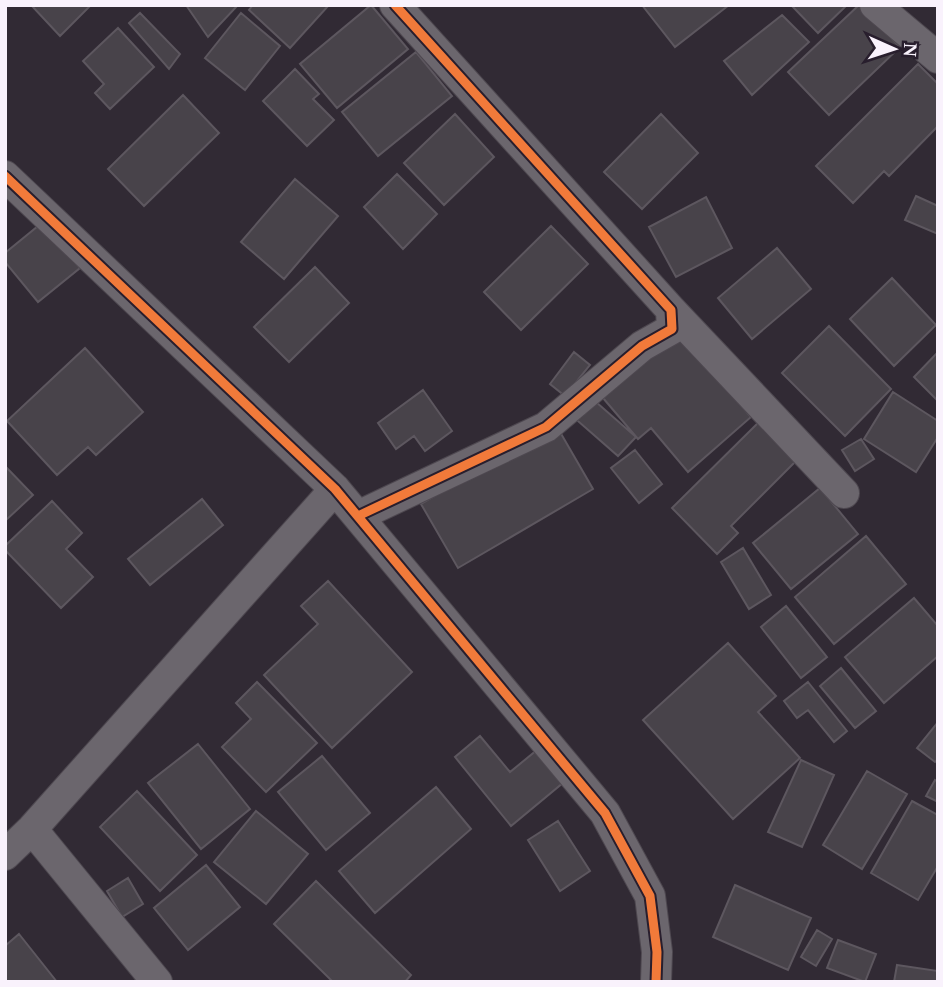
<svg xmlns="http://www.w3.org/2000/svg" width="943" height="987" viewBox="0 0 943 987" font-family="'Times New Roman',serif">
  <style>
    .building { fill: #48434a; stroke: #5d575f; stroke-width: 2 }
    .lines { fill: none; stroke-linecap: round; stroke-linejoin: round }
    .minor-casing { stroke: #4e4850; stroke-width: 32 }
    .minor { stroke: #6b666d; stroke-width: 30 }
    .cycleway-casing { stroke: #281e2d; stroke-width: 13 }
    .cycleway { stroke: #f17a3a; stroke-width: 9 }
  </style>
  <rect width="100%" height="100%" fill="#312a34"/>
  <path class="building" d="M 31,5 L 91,5 L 60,36 Z
    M 186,5 L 238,5 L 208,37 Z
    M 253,5 L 329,5 L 290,48 L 249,10 Z
    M 371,5 L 408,49 L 337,108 L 300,64 Z
    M 642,5 L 729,5 L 675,47 Z
    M 791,5 L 847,5 L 818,33 Z
    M 859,5 L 900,47 L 829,115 L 788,72 Z
    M 140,13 L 180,54 L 169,69 L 129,23 Z
    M 241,13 L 280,46 L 245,90 L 205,58 Z
    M 782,15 L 809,42 L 752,95 L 724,61 Z
    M 118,28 L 154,67 L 110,109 L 95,93 L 104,84 L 83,61 Z
    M 416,52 L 452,96 L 378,156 L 342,112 Z
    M 918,64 L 938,84 L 938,126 L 889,176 L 884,171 L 853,203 L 816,166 Z
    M 295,69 L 319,94 L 313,99 L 334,120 L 307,146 L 263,101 Z
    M 183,95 L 219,133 L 144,206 L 108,169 Z
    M 455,114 L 494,157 L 444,205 L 404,163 Z
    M 661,114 L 698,153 L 642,209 L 604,172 Z
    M 397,174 L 437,214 L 403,249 L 364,207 Z
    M 295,179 L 338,216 L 284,279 L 241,242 Z
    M 916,196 L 938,206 L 938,234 L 905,220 Z
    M 706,197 L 732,248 L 676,277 L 649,227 Z
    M 43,222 L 80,268 L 38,302 L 5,262 L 5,253 Z
    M 551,226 L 588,264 L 521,330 L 484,292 Z
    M 777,248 L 811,289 L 752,339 L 718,298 Z
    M 315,267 L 349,303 L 289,362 L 254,327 Z
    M 892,278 L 936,325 L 894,366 L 850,319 Z
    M 829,326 L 891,389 L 845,436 L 782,373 Z
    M 679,332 L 751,417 L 688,472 L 651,428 L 638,439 L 603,398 Z
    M 85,348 L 143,412 L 96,455 L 88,447 L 57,475 L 7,421 Z
    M 574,352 L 590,365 L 565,396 L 550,384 Z
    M 938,352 L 938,401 L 914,377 Z
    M 423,390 L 452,431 L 425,451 L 414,436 L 396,449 L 378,423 Z
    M 893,392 L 938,421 L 938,437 L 916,472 L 864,439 Z
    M 588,395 L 636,437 L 618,456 L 571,415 Z
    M 762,419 L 799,458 L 731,526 L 738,533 L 717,554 L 672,508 Z
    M 556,425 L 593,489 L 458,568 L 421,504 Z
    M 861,439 L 874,459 L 855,471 L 842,450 Z
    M 635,450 L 662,484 L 639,503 L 611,468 Z
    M 5,466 L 33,495 L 5,521 Z
    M 820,488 L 858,534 L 791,589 L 753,543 Z
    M 202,499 L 223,525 L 150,585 L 128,559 Z
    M 52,501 L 82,533 L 66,549 L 93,577 L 61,608 L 5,550 L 5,546 Z
    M 866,536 L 906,584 L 834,644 L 795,597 Z
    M 743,548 L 771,595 L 749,609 L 721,562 Z
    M 328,581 L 412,672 L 332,748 L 264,675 L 318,624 L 301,606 Z
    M 914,598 L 938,626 L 938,656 L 884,703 L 845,657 Z
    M 786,606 L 827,657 L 801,678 L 761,627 Z
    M 728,643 L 776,696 L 758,712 L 800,758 L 733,819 L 643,720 Z
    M 841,668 L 876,711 L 855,728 L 820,686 Z
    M 257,682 L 317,743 L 266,792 L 222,747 L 251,719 L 236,703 Z
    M 808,682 L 847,731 L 834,742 L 808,710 L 797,718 L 784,701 Z
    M 938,722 L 938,759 L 935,762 L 917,748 Z
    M 480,736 L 510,772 L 537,750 L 564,782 L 511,826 L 455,757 Z
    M 198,744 L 250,809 L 201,849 L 148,783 Z
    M 322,756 L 370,813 L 326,850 L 278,792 Z
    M 801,760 L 834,775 L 802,847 L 768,832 Z
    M 867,771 L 907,794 L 862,869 L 823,845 Z
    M 935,780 L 938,782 L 938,802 L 926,796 Z
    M 436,787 L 471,829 L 375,913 L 339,871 Z
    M 137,791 L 197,855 L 160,891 L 100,827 Z
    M 912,801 L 938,815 L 938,866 L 918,900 L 871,873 Z
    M 256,811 L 308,854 L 266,904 L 214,862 Z
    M 558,821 L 590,871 L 560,891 L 528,840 Z
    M 206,865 L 240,907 L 188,950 L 154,908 Z
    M 128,878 L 143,904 L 122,917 L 107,891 Z
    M 316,881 L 411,975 L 405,982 L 333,982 L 274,924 Z
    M 735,885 L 811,918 L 788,970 L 713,937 Z
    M 817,930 L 832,939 L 816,966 L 801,957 Z
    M 19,934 L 57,982 L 5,982 L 5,946 Z
    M 838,940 L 876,954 L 865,982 L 827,968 Z
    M 897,965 L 938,971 L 938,982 L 894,982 Z"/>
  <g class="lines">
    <g class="minor-casing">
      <path id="minor" d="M 875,5 L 938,58
        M 5,176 L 335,489 L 605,813 L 650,896 L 657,952 L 656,982
        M 671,310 L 844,493
        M 358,516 L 546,427 L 642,346 L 672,329 L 671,310 L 395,5
        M 32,829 L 157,982
        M 5,855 L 32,829 L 335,489"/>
    </g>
    <use href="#minor" class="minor"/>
    <g class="cycleway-casing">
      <path id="cycleway" d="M 5,176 L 335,489 L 605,813 L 650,896 L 657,952 L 656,982
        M 358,516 L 546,427 L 642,346 L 672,329 L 671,310 L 395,5"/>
    </g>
    <use href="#cycleway" class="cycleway"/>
  </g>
  <rect width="943" height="987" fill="none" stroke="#f9f2fc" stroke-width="14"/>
  <g transform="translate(894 49) rotate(93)" stroke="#281e2d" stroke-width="5" paint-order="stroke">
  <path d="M0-5L12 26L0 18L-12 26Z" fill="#f9f2fc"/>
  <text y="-10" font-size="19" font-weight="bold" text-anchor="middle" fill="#f9f2fc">N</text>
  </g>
</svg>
